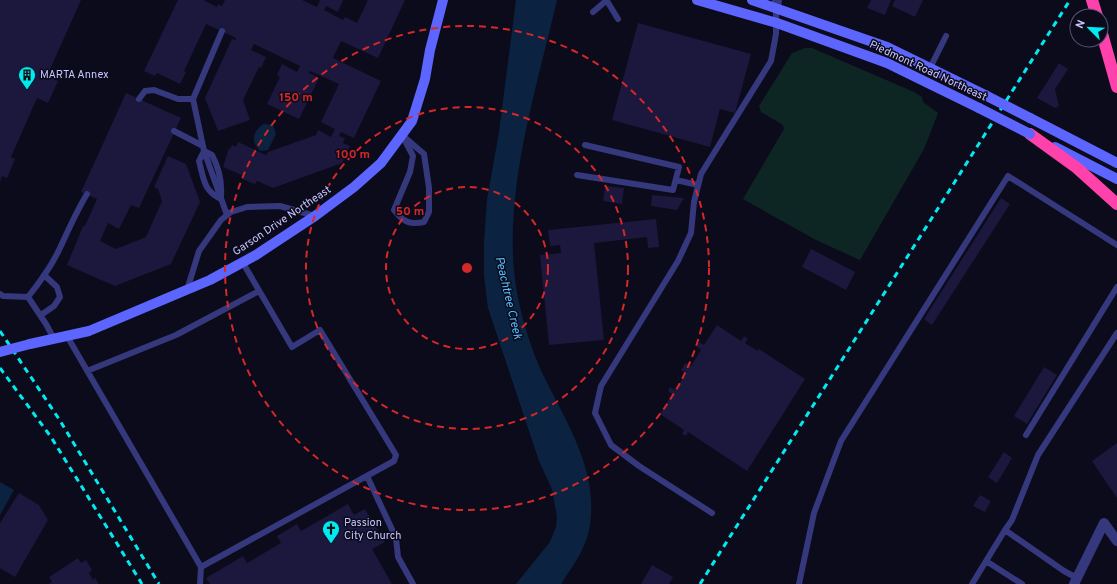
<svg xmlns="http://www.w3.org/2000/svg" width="1117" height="584" viewBox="0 0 1117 584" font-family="Overpass,sans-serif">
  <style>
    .green { fill: #0e2623 }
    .water { fill: #0b2340 }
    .building { fill: #1b173d }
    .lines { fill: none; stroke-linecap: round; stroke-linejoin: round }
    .lane { stroke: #35387c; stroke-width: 6 }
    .street { stroke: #35387c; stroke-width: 10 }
    .secondary { stroke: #5d65ff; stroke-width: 10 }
    .highway { stroke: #ff41ab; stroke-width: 12 }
    .rail { stroke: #00ebf1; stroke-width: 3; stroke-dasharray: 6 5; stroke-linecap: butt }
    .secondary-bridge { stroke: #5d65ff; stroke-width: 10 }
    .ring { fill: none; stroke: #d62828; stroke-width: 2; stroke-dasharray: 7 5 }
    .labels { text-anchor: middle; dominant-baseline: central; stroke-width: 3; stroke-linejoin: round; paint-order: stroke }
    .street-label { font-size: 11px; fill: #c8c6ff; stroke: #0c0b1c }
    .poi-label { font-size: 11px; fill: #c8c6ff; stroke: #0c0b1c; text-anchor: start }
    .water-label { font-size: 12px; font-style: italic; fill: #54bdff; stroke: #0c0b1c }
    .centre { fill: #d62828; stroke: #0c0b1c; stroke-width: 2 }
    .ring-label { font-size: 12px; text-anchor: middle; font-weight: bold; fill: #d62828; stroke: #0c0b1c; stroke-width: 3; stroke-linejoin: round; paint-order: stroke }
  </style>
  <rect width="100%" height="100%" fill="#0c0b1c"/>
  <path class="green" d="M 805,48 L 812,48 L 914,92 L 922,97 L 923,102 L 938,113 L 924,149 L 860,260 L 816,240 L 743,199 L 784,129 L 783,125 L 761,112 L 759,106 L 792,53 Z"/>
  <path class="water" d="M 516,0 L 557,0 C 537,87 506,182 514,271 C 517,303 527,337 539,366 C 563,418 601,470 589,530 C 585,550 572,567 561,584 L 516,584 L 550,542 L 556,527 L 557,517 L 552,489 L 539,461 L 488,308 L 484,276 L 484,242 L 487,200 L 499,132 Z
    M 264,124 L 273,125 L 276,134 L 268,150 L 260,151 C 250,142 253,130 264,124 Z
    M 0,482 L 14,490 L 0,515 Z"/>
  <path class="building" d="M 0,0 L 81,0 L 47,76 L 58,81 L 48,103 L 37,98 L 11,157 L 15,159 L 7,178 L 2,176 L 0,182 Z
    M 178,0 L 203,0 L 217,7 L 218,4 L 222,6 L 225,0 L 302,0 L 317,7 L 320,0 L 343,0 L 338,12 L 326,6 L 324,10 L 343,20 L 345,17 L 357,23 L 368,0 L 405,0 L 378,58 L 341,41 L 333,58 L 381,81 L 354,138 L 341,132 L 339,136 L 345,138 L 343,143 L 350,146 L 342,163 L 273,188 L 257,181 L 255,184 L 242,179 L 244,176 L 223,167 L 229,148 L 230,149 L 232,145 L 236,147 L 238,142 L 266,155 L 268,152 L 316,135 L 318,130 L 331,137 L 335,129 L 321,122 L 339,84 L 310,71 L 309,73 L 319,78 L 299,119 L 267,104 L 280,77 L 277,75 L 282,64 L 297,72 L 300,66 L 254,44 L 251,50 L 266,57 L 261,68 L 259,67 L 243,100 L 250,120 L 218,131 L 205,98 L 232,39 L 235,40 L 236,38 L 206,24 L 184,71 L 186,72 L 180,84 L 157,73 L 155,76 L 144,71 Z
    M 871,0 L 891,0 L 885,15 L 867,8 Z
    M 895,0 L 923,0 L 915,17 L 892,6 Z
    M 638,23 L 751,54 L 735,113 L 720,109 L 710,147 L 612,120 Z
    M 1059,63 L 1068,69 L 1055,89 L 1059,106 L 1055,108 L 1037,98 Z
    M 126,93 L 181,118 L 139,208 L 131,205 L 119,229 L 108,223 L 100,241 L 116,249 L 146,237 L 162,201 L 158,189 L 154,187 L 168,156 L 186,164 L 200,202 L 171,264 L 115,286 L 67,265 L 83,226 L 85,226 L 97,199 L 81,192 Z
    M 605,186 L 624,188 L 622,204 L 603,201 Z
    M 652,195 L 684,198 L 677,210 L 651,206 Z
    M 1001,198 L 1010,204 L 932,325 L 924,319 Z
    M 656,219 L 659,247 L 648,248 L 647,237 L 594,243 L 604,340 L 549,345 L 540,255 L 561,253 L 560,245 L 550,246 L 548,230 Z
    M 811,249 L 855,272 L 846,290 L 802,267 Z
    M 717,325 L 741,341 L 744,336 L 748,339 L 745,343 L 758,351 L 759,349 L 805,379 L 747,471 L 688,432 L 686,436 L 682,434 L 684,430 L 660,414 L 672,394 L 668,391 L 670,387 L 675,390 L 686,374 L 681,370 L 685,363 L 691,366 L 701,350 L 696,346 L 699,342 L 704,345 Z
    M 1044,367 L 1057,375 L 1027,424 L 1014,416 Z
    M 1117,443 L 1117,498 L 1092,461 Z
    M 1004,452 L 1012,458 L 997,483 L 988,477 Z
    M 19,493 L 39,505 L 48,520 L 15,577 L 0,568 L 0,523 Z
    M 980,495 L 991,501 L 985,512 L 973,506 Z
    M 348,504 L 354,515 L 365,509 L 385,542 L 372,549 L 392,584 L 210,584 L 206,578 L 243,556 L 247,563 L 281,543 L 277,536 L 297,524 L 301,531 Z
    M 78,558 L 81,563 L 86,560 L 92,570 L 89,573 L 93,580 L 95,578 L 99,584 L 48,584 L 52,582 L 49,577 Z
    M 652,565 L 673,577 L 669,584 L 641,584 Z"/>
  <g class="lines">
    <path class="lane" d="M 607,1 L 618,19
      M 593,12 L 607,0
      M 222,31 L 193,99 L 204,151 L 227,215
      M 930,68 L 946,36
      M 139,99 L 145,91 L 154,90 L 178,99 L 193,99
      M 174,131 L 203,146
      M 402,135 L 424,154 L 429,188 L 429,212 L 424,222 C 410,225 403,222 394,210 L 410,172 L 413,156 Z
      M 204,151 L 199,161 C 204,179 203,190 221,199
      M 204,151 L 212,155 C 219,168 222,181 221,196
      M 577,175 L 673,190 L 679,167 L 585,145
      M 676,180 L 698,185
      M 187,290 L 199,251 L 221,220 L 231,212 L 247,207 L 280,206 L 315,216
      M 0,294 L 3,296 L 28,297
      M 28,297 C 40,282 51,267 59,250 C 68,231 76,212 87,194
      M 28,297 L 46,324 L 54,339
      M 41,315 L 54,306 L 60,297 L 57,287 L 44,275
      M 67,336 L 201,567 L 200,584
      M 87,371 L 176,335 L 259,291
      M 1026,435 L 1117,287
      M 367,476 L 396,538 L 398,557 L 413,584
      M 712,513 L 639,466 L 611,445 L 595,413 L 601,386 L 678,261 L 691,233 L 694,202 L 701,174 L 771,61 L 776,34 L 776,7
      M 1005,530 L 1012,520 L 1038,455 L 1117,333
      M 986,561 L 1022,584
      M 201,567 L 394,461 L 396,455 L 320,330 L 292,347 L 243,263
      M 799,584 L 814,513 L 841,441 L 1008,176 L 1117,245
      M 972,584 L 1005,530 L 1064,571 L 1077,578"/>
    <path class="street" d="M 776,7 L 777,0
      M 1074,584 L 1104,523 L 1117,541"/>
    <path class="secondary" d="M 697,0 L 777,23 L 887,63 L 979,108
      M 752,0 L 887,47 L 985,95
      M 1030,118 L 1117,163
      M 1055,147 L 1117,179
      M 30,344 L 89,331 L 210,280 L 256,255 L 315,216 L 354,187 L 381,163 L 412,121 L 425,79 L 430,50 L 443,0"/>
    <path class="highway" d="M 1092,0 L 1097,16
      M 1101,30 L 1117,87
      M 1030,134 L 1077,168 L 1117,204"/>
    <path class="rail" d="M 0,331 L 59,419 L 159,584
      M 0,368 L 51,437 L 142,584
      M 700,584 L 1070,0"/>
    <path class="secondary-bridge" d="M 985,95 L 1030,118
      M 979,108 L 1030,134
      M 0,352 L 30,344"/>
  </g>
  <g class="ring">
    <circle cx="467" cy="268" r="81"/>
    <circle cx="467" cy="268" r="161"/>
    <circle cx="467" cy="268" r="242"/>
  </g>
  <defs>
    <g id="building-pin" transform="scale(0.9)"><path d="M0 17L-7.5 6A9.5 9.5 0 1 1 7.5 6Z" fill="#00ebf1" stroke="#0c0b1c"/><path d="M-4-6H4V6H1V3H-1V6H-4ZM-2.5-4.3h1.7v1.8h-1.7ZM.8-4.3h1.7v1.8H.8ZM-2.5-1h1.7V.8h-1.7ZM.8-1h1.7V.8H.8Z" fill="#111"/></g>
    <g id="church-pin" transform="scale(0.9)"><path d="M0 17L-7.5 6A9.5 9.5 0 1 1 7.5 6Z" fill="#00ebf1" stroke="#0c0b1c"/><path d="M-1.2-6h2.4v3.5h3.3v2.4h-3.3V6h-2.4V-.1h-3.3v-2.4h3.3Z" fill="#111"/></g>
  </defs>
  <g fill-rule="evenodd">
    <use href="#building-pin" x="27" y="75"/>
    <use href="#church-pin" x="331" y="529"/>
  </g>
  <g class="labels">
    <g class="street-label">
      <text transform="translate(928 71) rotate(25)">Piedmont Road Northeast</text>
      <text transform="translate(282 221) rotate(-34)">Garson Drive Northeast</text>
    </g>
    <g class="poi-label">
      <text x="40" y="75">MARTA Annex</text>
      <text x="344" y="523">Passion<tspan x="344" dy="13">City Church</tspan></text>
    </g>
    <g class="water-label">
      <text transform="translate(508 298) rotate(77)">Peachtree Creek</text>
    </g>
  </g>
  <circle cx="467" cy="268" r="6" class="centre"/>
  <g class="ring-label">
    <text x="296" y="101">150 m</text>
    <text x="353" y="158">100 m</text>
    <text x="410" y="215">50 m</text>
  </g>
  <g transform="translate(1089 28) rotate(294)"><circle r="19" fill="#0c0b1c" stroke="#575677"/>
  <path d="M0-3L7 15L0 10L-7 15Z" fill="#00ebf1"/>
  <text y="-6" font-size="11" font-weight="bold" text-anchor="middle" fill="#c8c6ff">N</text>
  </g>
</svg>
